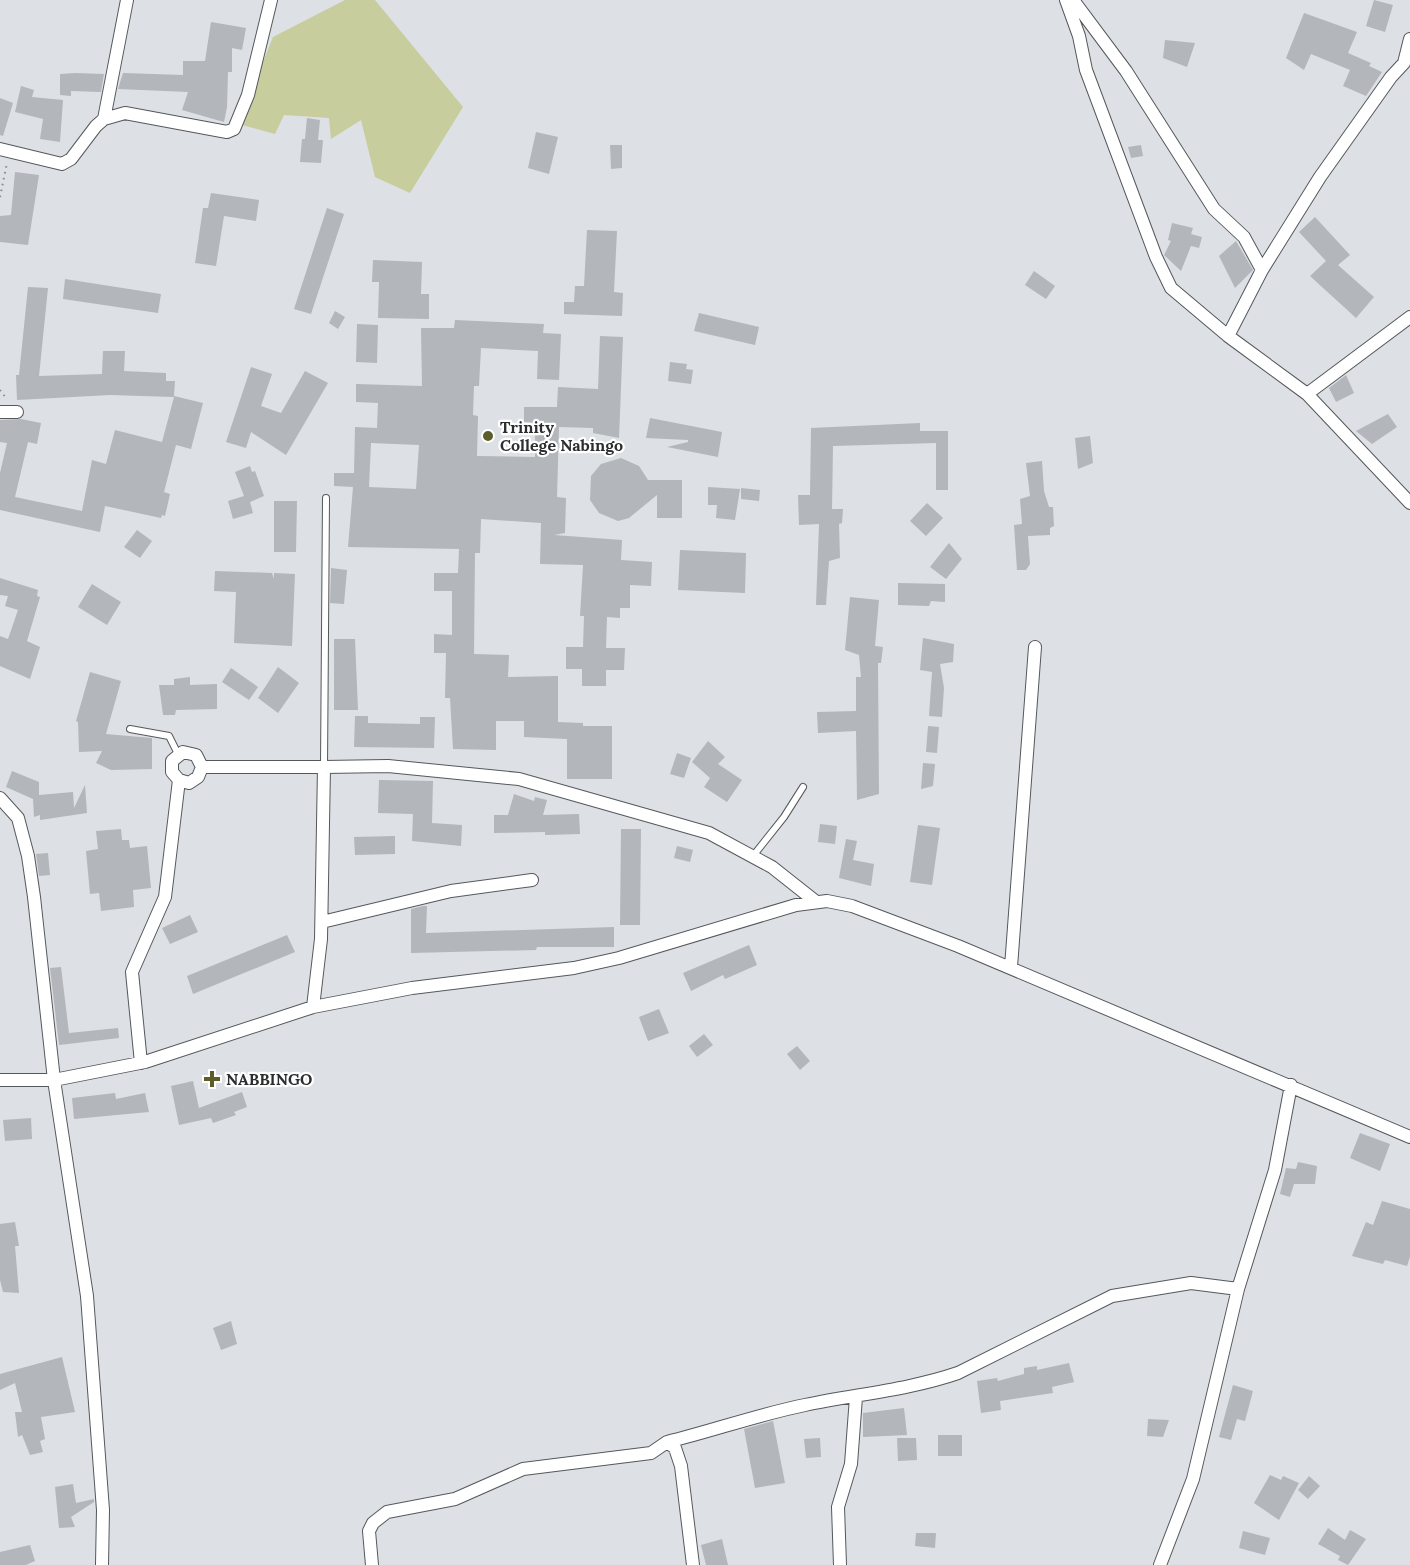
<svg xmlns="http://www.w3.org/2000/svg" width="1410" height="1565" viewBox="0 0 1410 1565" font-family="Lora,serif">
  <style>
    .green { fill: #c8cd9d }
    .building { fill: #b3b6ba; fill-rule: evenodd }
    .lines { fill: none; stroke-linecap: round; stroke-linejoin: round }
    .service-casing { stroke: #55585b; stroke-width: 8 }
    .minor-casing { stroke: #55585b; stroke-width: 14 }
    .path { stroke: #87898c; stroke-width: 2; stroke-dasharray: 1.5 4.5; stroke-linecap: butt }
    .service { stroke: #fff; stroke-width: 6 }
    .minor { stroke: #fff; stroke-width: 12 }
    .poi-dot { fill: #5d5d2a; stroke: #fff; stroke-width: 2 }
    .labels { text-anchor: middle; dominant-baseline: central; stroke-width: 4.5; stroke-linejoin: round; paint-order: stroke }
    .poi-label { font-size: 16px; font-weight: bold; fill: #2c2d2e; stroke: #fff; text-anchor: start }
  </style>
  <rect width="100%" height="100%" fill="#dde0e4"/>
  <path class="green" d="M 345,0 L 375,0 L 463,107 L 410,193 L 375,177 L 361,120 L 331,139 L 329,118 L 284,115 L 275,134 L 238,124 L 273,37 Z"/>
  <path class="building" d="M 1374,0 L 1393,5 L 1385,32 L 1366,26 Z
    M 1304,13 L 1357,32 L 1348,53 L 1371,63 L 1369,66 L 1382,72 L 1366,96 L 1343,86 L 1350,70 L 1311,54 L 1304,70 L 1286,58 Z
    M 211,22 L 246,28 L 242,50 L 232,48 L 232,72 L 228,72 L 227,107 L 224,122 L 182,110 L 188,92 L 118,89 L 123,73 L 183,75 L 183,61 L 205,61 Z
    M 1165,40 L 1195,43 L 1187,67 L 1163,58 Z
    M 76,73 L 104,74 L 101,92 L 71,91 L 71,96 L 60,95 L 60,74 Z
    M 21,86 L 34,90 L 32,97 L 63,100 L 60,142 L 40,139 L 43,119 L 15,112 Z
    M 0,98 L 13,103 L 3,136 L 0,135 Z
    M 307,118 L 320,120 L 318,140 L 323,140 L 321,163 L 300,162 L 302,139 L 305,139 Z
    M 536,132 L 558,137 L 549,174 L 528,168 Z
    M 610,145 L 622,145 L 622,168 L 611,169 Z
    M 1141,145 L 1143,156 L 1131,158 L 1128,147 Z
    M 15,172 L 39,175 L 28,245 L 0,242 L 0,216 L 11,215 Z
    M 211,193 L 259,200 L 256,221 L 224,216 L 216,266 L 195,263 L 203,208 L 208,208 Z
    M 327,208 L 344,214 L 311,314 L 294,309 Z
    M 1315,217 L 1350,255 L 1338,265 L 1374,297 L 1356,318 L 1310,276 L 1326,261 L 1299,232 Z
    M 1172,223 L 1193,228 L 1191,234 L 1202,237 L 1199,248 L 1191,246 L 1181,271 L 1164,255 L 1171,241 L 1168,240 Z
    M 587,230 L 617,231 L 614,292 L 623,293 L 622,316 L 564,314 L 564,302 L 574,302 L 575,286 L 584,286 Z
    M 1236,241 L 1253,270 L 1235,288 L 1219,256 Z
    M 373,260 L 422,262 L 421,294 L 429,294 L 429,319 L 378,318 L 379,282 L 372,282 Z
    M 1034,271 L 1055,286 L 1046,299 L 1025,285 Z
    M 65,279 L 161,294 L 158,313 L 63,299 Z
    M 28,287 L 48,288 L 39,376 L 102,374 L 103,351 L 125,351 L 124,371 L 166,373 L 166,381 L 175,381 L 174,396 L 203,403 L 191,449 L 176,445 L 164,492 L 170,494 L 165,516 L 162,515 L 161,518 L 105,506 L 100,532 L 0,510 L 0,473 L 7,443 L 0,442 L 0,420 L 21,419 L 41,423 L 37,444 L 28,442 L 15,497 L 82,511 L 92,460 L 106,464 L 115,430 L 162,442 L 174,397 L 110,395 L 17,400 L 16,375 L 19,375 Z
    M 335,311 L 345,317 L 338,329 L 329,323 Z
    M 699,313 L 759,327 L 755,345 L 694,331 Z
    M 455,320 L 544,324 L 543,333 L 561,334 L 559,380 L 537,379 L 538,351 L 481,348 L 479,386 L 474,386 L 473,415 L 478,416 L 477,456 L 535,457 L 535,423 L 524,422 L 524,407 L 557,407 L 558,387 L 598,389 L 600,336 L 623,337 L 619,438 L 593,433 L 593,428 L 559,427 L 557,497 L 566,498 L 565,533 L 554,535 L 622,540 L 621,560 L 652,562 L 651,586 L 630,585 L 630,608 L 620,608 L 620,618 L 607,617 L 606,648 L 625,648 L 624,670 L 606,670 L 606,686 L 582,686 L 582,669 L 566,669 L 566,647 L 583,647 L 584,616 L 580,616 L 583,565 L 540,564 L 541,523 L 481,519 L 480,553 L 475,553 L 474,654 L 509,655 L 508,677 L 558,676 L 558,722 L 583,723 L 583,726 L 612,726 L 612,779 L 567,779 L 567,739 L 524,737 L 524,721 L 496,721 L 496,750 L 453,749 L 450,698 L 445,698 L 446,653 L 434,653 L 434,634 L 452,635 L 452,591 L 434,591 L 434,573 L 458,573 L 459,549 L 348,547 L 353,487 L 334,486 L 334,473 L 354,473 L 355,427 L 377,428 L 378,403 L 356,402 L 356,384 L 422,386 L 421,328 L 454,328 ZM 371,443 L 419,445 L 416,489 L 369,487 Z
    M 357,324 L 378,325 L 377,363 L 356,362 Z
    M 670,362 L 687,364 L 686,369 L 693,370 L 691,384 L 668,381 Z
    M 251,367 L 272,374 L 261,406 L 281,413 L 305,371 L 328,383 L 286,455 L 251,432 L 246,448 L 226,442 Z
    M 1346,375 L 1354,393 L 1336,402 L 1329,388 Z
    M 1388,414 L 1397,427 L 1372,444 L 1356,431 Z
    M 650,418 L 722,432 L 718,457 L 667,447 L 688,442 L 688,440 L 646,438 Z
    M 920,423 L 920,431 L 948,431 L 948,490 L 936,490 L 936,443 L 833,446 L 832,509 L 843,509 L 842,523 L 839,524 L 840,558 L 829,561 L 826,605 L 816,605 L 819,524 L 799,525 L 798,495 L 810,495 L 811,428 Z
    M 1090,436 L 1093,463 L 1078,469 L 1075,438 Z
    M 621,458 L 639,466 L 648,480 L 682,480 L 682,518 L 657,518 L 657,495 L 629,518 L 618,521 L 599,513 L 590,500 L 591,476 L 601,464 Z
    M 1042,461 L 1044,491 L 1049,507 L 1053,507 L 1054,526 L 1050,528 L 1050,535 L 1028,536 L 1030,564 L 1026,570 L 1017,570 L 1014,525 L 1022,524 L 1020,499 L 1030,496 L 1026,463 Z
    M 250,466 L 252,472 L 255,471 L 264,496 L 250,502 L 253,513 L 233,519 L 228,501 L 244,496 L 235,472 Z
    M 708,487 L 740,489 L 735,520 L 716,518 L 717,505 L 708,505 Z
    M 741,488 L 760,490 L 759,501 L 741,499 Z
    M 274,501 L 297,501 L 296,552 L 274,552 Z
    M 927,503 L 943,518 L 926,536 L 910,521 Z
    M 137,530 L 152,541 L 140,558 L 124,547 Z
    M 949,543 L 962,559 L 946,579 L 930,567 Z
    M 680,550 L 746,553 L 745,593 L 678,590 Z
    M 331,568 L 347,570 L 344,604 L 330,603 Z
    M 215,571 L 272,573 L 274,579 L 274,573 L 295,574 L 292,646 L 234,643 L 236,592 L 214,591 Z
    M 0,578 L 38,590 L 37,596 L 40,597 L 27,641 L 40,647 L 30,679 L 0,666 L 0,636 L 8,639 L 18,610 L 5,606 L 8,596 L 0,595 Z
    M 898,583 L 945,584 L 945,602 L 931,601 L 929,606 L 898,605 Z
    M 92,584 L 121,602 L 107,625 L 78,607 Z
    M 850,597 L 879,600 L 875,646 L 883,647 L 881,663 L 878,663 L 879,794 L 857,800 L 856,731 L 818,733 L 817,712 L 856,711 L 856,677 L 861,677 L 859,655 L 845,650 Z
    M 923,638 L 954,644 L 953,662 L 940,664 L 944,688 L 942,717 L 929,716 L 932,672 L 920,670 Z
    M 334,639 L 355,639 L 358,710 L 334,710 Z
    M 278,667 L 299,683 L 278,713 L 258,698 Z
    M 231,668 L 258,687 L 249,700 L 222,682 Z
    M 90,672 L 121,681 L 106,734 L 152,738 L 152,769 L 111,770 L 96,763 L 102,751 L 79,752 L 78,722 L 76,721 Z
    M 190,677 L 190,685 L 217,684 L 217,709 L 176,710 L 175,715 L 163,715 L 159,685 L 174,685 L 174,679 Z
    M 355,716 L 368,716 L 368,723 L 420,724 L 420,717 L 435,717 L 434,748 L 354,747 Z
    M 928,726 L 939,727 L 937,753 L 926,752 Z
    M 708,741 L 725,757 L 718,764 L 742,780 L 727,802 L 704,787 L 710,778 L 692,762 Z
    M 677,753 L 691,758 L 684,778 L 670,774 Z
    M 923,763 L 935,764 L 933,786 L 921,789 Z
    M 12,771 L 39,782 L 39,795 L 73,792 L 74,808 L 85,785 L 87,813 L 40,820 L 40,815 L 34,817 L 33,799 L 6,787 Z
    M 379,780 L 433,781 L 432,823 L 462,825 L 461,846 L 412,841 L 413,814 L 378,813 Z
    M 514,794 L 534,801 L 535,797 L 547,800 L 543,815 L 579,814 L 580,834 L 545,835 L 545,832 L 494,833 L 494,815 L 508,815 Z
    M 820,824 L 837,826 L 835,844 L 818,842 Z
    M 918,825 L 940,828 L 932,885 L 910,882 Z
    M 121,829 L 122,840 L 129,840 L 130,848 L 147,846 L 151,888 L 133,890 L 134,907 L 101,911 L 99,893 L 90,894 L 86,851 L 98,849 L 96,831 Z
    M 621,829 L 641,829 L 640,925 L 620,925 Z
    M 395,836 L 395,854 L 355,855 L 354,837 Z
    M 846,839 L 857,841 L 853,860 L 874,864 L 871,886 L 839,878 Z
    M 677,846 L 693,850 L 690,862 L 674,858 Z
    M 48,853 L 50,875 L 39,876 L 36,854 Z
    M 423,906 L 427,906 L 426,933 L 614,927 L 614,947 L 537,947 L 536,950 L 411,953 L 411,909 Z
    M 190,915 L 198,932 L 170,944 L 162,928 Z
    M 287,935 L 295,952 L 193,994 L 187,976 Z
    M 749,945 L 757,965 L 725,979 L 723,975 L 691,991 L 683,973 Z
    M 61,967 L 69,1033 L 118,1028 L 119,1038 L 59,1045 L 50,968 Z
    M 659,1009 L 669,1033 L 648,1041 L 639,1017 Z
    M 704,1034 L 713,1045 L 697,1057 L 689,1046 Z
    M 797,1046 L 810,1061 L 800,1070 L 787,1054 Z
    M 193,1081 L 199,1108 L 242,1092 L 247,1107 L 234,1112 L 236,1115 L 213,1123 L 211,1118 L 179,1125 L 171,1086 Z
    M 115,1093 L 116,1099 L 145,1093 L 149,1112 L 74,1119 L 72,1098 Z
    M 31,1118 L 32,1139 L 5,1141 L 3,1120 Z
    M 1360,1133 L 1390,1144 L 1380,1171 L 1350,1158 Z
    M 1298,1162 L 1317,1166 L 1315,1184 L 1294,1184 L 1290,1197 L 1280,1194 L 1286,1168 L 1296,1169 Z
    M 1382,1201 L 1410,1209 L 1410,1257 L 1407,1266 L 1385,1260 L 1383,1264 L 1352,1256 L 1366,1222 L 1373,1225 Z
    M 15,1222 L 19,1246 L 15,1246 L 19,1293 L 3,1292 L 0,1280 L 0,1224 Z
    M 231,1321 L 237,1344 L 221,1350 L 213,1328 Z
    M 62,1357 L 75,1412 L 41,1417 L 45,1439 L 40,1441 L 43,1452 L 30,1455 L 22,1435 L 18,1437 L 15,1412 L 22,1412 L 15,1383 L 0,1390 L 0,1374 Z
    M 1069,1363 L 1074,1382 L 1052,1387 L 1053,1393 L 1000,1401 L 1001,1410 L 981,1413 L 977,1381 L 997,1378 L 998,1381 L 1024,1374 L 1024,1368 L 1037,1366 L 1037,1370 Z
    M 1233,1385 L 1253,1391 L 1245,1421 L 1237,1419 L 1231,1440 L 1219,1437 Z
    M 904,1408 L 907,1435 L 863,1437 L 863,1413 Z
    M 1148,1419 L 1169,1420 L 1163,1437 L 1147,1436 Z
    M 773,1421 L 785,1483 L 755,1488 L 744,1429 Z
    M 938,1435 L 962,1435 L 962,1456 L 938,1456 Z
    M 820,1438 L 821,1457 L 806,1458 L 804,1439 Z
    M 897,1438 L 916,1438 L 917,1460 L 898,1461 Z
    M 1270,1475 L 1281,1480 L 1283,1476 L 1299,1483 L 1279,1520 L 1254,1503 Z
    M 1309,1476 L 1320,1486 L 1308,1499 L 1298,1490 Z
    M 73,1484 L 76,1503 L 94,1499 L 94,1502 L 71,1517 L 75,1527 L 59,1528 L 55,1487 Z
    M 1328,1528 L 1345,1540 L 1350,1530 L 1366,1539 L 1348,1565 L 1338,1560 L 1340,1556 L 1318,1544 Z
    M 1243,1531 L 1270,1538 L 1265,1555 L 1239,1548 Z
    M 916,1533 L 936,1533 L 935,1548 L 915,1546 Z
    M 722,1539 L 728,1565 L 706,1565 L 701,1545 Z
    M 30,1545 L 35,1561 L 26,1565 L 0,1565 L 0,1552 Z"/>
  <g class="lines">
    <g class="service-casing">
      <path id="service" d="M 130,729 L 169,736 L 178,754
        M 324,767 L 326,498
        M 753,856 L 784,817 L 803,787"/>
    </g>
    <g class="minor-casing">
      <path id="minor" d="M 1066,0 L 1079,36 L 1086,70 L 1156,257 L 1171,288 L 1228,336 L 1307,394 L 1410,503
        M 1073,0 L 1126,71 L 1214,209 L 1244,237 L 1262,270
        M 104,119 L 127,0
        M 0,149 L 62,164 L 71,159 L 96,126 L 104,119 L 125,113 L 227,132 L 234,129 L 248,95 L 271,0
        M 1228,336 L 1262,270 L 1320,177 L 1391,77 L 1404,63 L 1410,39
        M 1307,394 L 1410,317
        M 0,412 L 17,412
        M 202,767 L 324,767
        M 0,798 L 18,818 L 28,856 L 34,897 L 54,1080 L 87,1296 L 103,1510 L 102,1565
        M 322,922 L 451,891 L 532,880
        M 1011,967 L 1035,647
        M 313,1007 L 321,939 L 324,767 L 388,766 L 519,779 L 709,833 L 772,867 L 815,901
        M 141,1063 L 132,972 L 165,897 L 179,780 L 172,772 L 172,761 L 183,752 L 196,755 L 202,767 L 198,777 L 189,783 L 179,780
        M 0,1080 L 54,1080 L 145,1062 L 313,1007 L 412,988 L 574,968 L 619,958 L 796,905 L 827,901 L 852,906 L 958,946 L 1410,1137
        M 667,1442 L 675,1448 L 681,1466 L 693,1565
        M 372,1565 L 369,1531 L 373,1523 L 387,1512 L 455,1499 L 523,1469 L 651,1453 L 667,1442 C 712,1431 760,1414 805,1405 C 857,1394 908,1390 958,1373 L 1112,1296 L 1191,1283 L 1238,1289
        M 840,1565 L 838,1507 L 851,1464 L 856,1397
        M 1160,1565 L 1193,1479 L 1238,1289 L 1275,1170 L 1291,1085"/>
    </g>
    <path class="path" d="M 0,197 L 7,163
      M 0,390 L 6,398"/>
    <use href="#service" class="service"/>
    <use href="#minor" class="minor"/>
  </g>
  <g class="poi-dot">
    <circle cx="488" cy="436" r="6"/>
    <path d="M209 1070h6v6h6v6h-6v6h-6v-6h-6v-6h6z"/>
  </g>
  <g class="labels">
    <g class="poi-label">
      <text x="500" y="427">Trinity<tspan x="500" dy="18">College Nabingo</tspan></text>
      <text x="226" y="1079">NABBINGO</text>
    </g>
  </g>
</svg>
